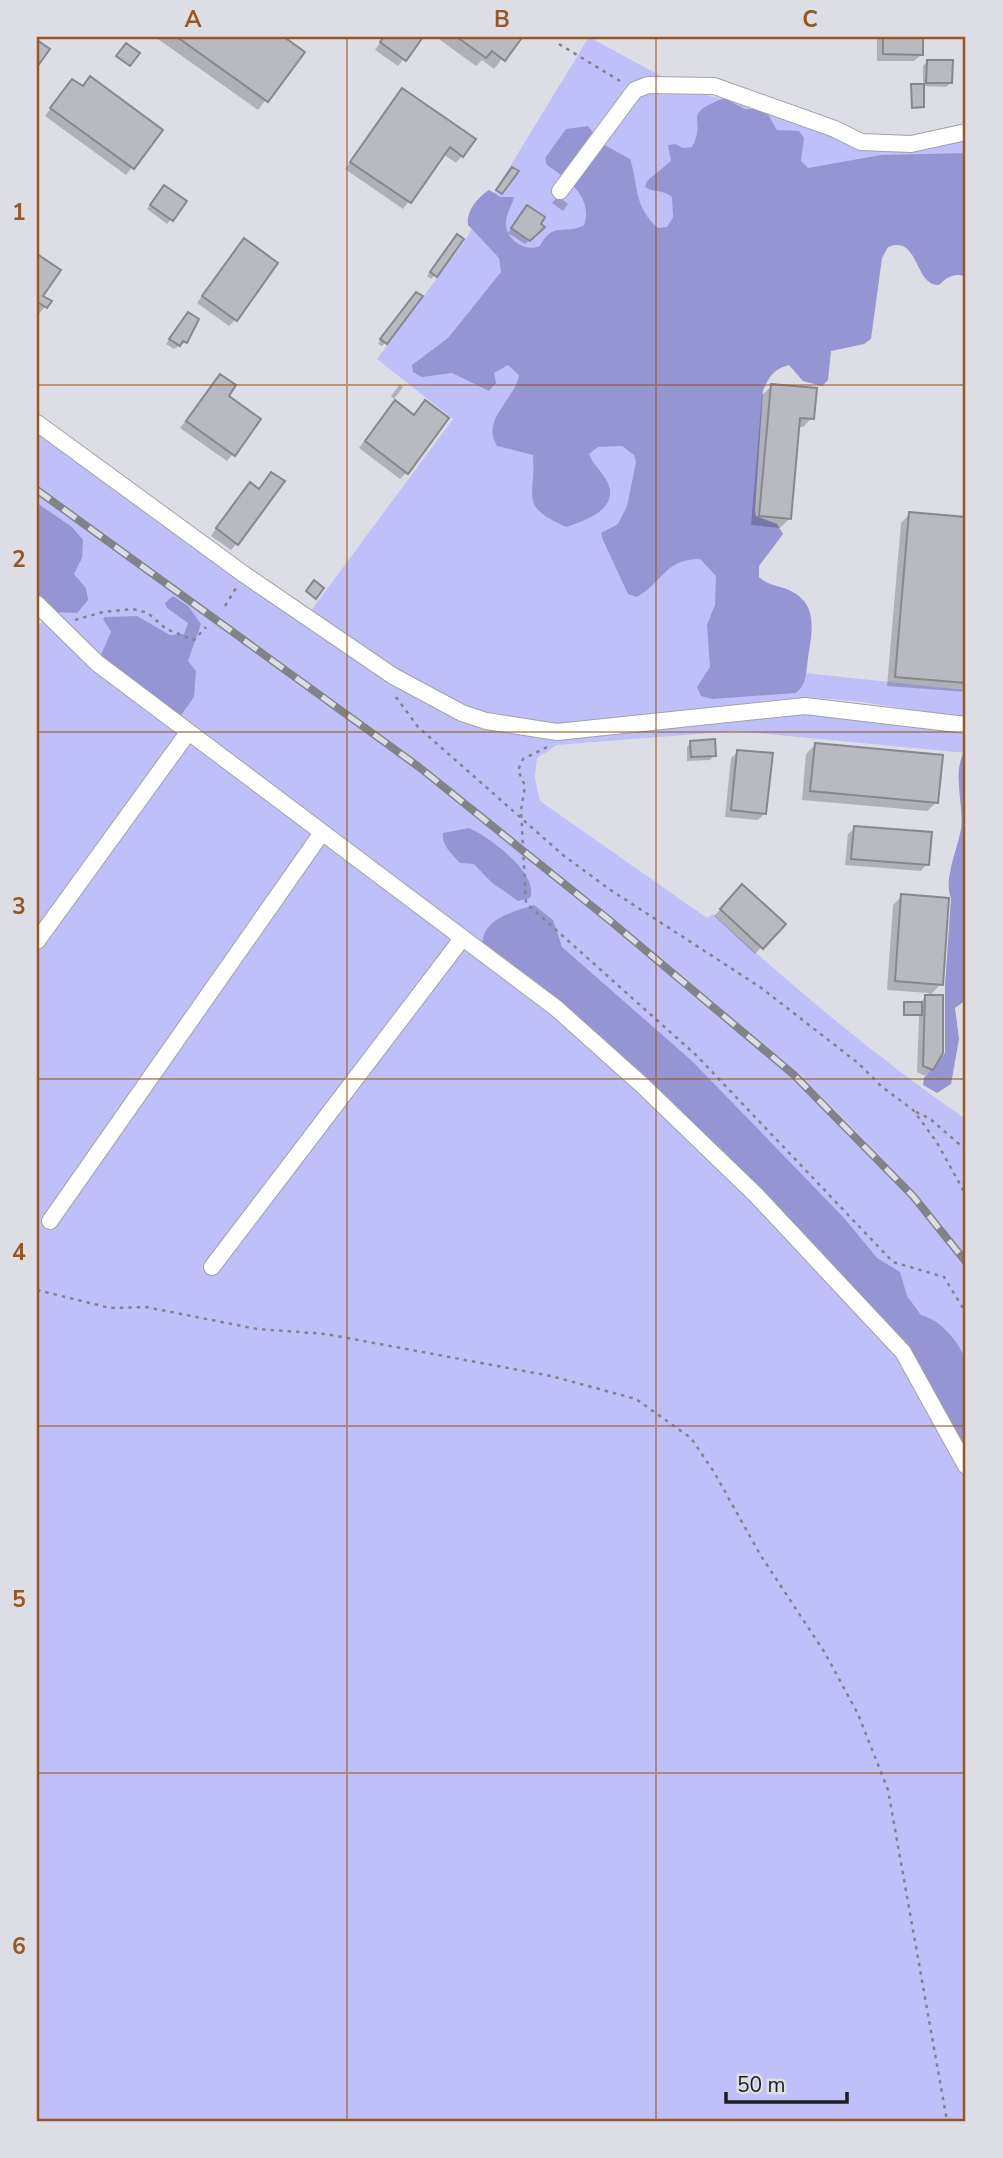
<svg xmlns="http://www.w3.org/2000/svg" width="1003" height="2158" viewBox="0 0 1003 2158" font-family="'Nunito Sans',sans-serif">
  <style>
    .green { fill: #bfc0f9 }
    .forest { fill: #9695d3 }
    .shadow { fill: #0003 }
    .building { fill: #b9b9c1; stroke: #87878e; stroke-width: 2 }
    .lines { fill: none; stroke-linecap: round; stroke-linejoin: round }
    .minor-casing { stroke: #a1a1a9; stroke-width: 18 }
    .path { stroke: #838389; stroke-width: 2.5; stroke-dasharray: 3.5 5; stroke-linecap: butt }
    .minor { stroke: #fff; stroke-width: 16 }
    .rail-casing { stroke: #828289; stroke-width: 8 }
    .rail { stroke: #dddde6; stroke-width: 5; stroke-dasharray: 16; stroke-linecap: butt }
    .grid { fill: none; stroke: #975720; stroke-width: 2; stroke-opacity: 0.55 }
    .neatline { fill: none; stroke: #975720; stroke-width: 2.5 }
    .grid-label { font-size: 23px; text-anchor: middle; font-weight: bold; fill: #975720 }
  </style>
  <rect width="100%" height="100%" fill="#dddde6"/>
  <path class="green" d="M 589,37 L 683,88 L 859,139 L 966,134 L 966,231 L 762,227 L 718,664 L 966,690 L 966,718 C 908,711 846,695 788,699 C 689,706 586,739 488,715 C 427,700 361,648 310,612 L 453,419 L 377,359 L 464,242 Z
    M 37,431 L 385,678 L 530,733 L 784,713 L 966,730 L 966,753 L 735,731 L 557,745 L 537,758 L 535,778 L 540,801 L 707,918 L 713,914 C 793,987 877,1058 966,1119 L 966,1256 L 916,1194 L 838,1113 L 795,1071 L 706,996 L 422,764 L 37,485 Z
    M 37,494 L 417,769 L 605,921 L 790,1076 L 911,1197 L 966,1268 L 966,2121 L 37,2121 L 37,625 L 61,614 L 37,591 Z"/>
  <path class="forest" d="M 724,98 L 745,109 L 765,109 L 777,130 L 799,131 L 804,138 L 801,161 L 808,168 L 881,155 L 966,153 L 966,277 C 955,272 947,277 939,285 C 914,286 919,234 888,247 L 882,258 L 871,339 L 864,344 L 831,351 L 828,380 L 822,386 L 803,381 L 789,365 C 774,369 769,376 763,391 L 755,511 L 756,516 L 777,524 L 783,534 L 759,566 L 759,577 C 769,586 778,585 789,590 C 819,604 812,631 808,658 C 806,672 807,684 796,693 L 712,699 L 701,696 L 697,687 L 710,667 L 707,625 L 715,605 L 716,576 L 700,559 C 665,559 663,582 637,597 L 628,594 L 603,540 L 601,533 L 618,524 L 627,506 L 636,462 L 634,455 L 622,446 L 598,447 L 589,454 C 593,465 603,472 608,483 C 619,510 584,521 566,527 C 518,505 536,499 533,455 L 497,446 C 480,419 516,399 519,375 L 508,365 L 494,373 L 496,383 L 489,391 L 452,373 L 422,377 L 413,372 L 412,365 L 448,338 L 501,272 L 499,258 L 468,225 C 466,211 478,197 489,190 L 500,197 L 514,197 C 512,206 505,215 506,225 C 507,241 526,252 540,246 C 554,220 565,236 584,225 C 594,197 566,178 547,165 L 545,158 L 566,129 L 588,126 L 601,143 L 630,159 C 639,186 633,206 658,228 L 667,227 L 673,217 L 672,197 C 663,189 654,193 645,187 L 647,181 L 671,161 L 668,145 L 675,144 L 683,148 L 692,147 C 708,117 679,116 724,98 Z
    M 37,503 L 72,527 L 83,540 L 82,558 L 74,574 L 86,588 L 88,600 L 77,613 L 49,612 L 37,601 Z
    M 173,596 L 188,606 L 201,624 L 188,661 L 196,671 L 194,697 L 179,718 L 100,657 L 111,632 L 103,619 L 105,617 L 137,616 L 170,635 L 184,634 L 188,623 L 167,608 L 165,603 Z
    M 966,748 L 966,1000 L 955,1008 L 959,1039 L 951,1084 L 937,1093 L 923,1085 L 924,1078 L 945,1053 L 945,986 L 951,898 C 943,881 958,847 961,829 C 964,800 951,772 966,748 Z
    M 469,828 C 488,836 540,874 530,898 L 518,901 L 491,882 L 474,864 L 460,863 C 453,855 441,845 443,833 Z
    M 534,905 L 553,920 L 562,947 L 692,1061 L 845,1219 L 877,1258 L 900,1272 L 907,1296 L 921,1315 C 940,1319 960,1343 966,1361 C 971,1376 966,1432 966,1451 L 905,1346 L 639,1070 L 483,948 C 479,920 512,912 534,905 Z"/>
  <path class="shadow" d="M 155,37 L 281,37 L 302,52 L 258,110 Z
    M 384,37 L 421,37 L 398,66 L 375,50 Z
    M 436,37 L 515,37 L 518,39 L 494,69 L 482,60 L 476,66 Z
    M 877,37 L 921,37 L 921,55 L 914,61 L 877,61 Z
    M 927,62 L 951,83 L 946,87 L 922,86 L 923,106 L 911,108 L 911,87 L 923,85 L 923,66 Z
    M 90,79 L 160,130 L 126,175 L 45,116 L 66,88 L 82,87 Z
    M 402,90 L 462,156 L 456,163 L 443,154 L 403,209 L 345,169 Z
    M 161,191 L 185,202 L 167,224 L 147,209 Z
    M 558,196 L 568,204 L 563,211 L 552,203 Z
    M 523,211 L 542,227 L 525,244 L 508,233 Z
    M 453,241 L 435,275 L 431,279 L 427,276 Z
    M 237,247 L 236,319 L 229,326 L 197,303 Z
    M 37,256 L 58,270 L 41,296 L 49,302 L 37,316 Z
    M 412,298 L 386,342 L 382,346 L 378,344 Z
    M 188,314 L 196,319 L 186,342 L 174,349 L 166,344 Z
    M 220,376 L 226,397 L 233,454 L 227,461 L 180,428 Z
    M 400,384 L 403,387 L 394,399 L 391,396 Z
    M 772,386 L 812,418 L 803,427 L 797,427 L 789,519 L 780,528 L 751,525 L 762,395 Z
    M 388,409 L 407,472 L 400,479 L 359,448 Z
    M 271,474 L 237,543 L 231,550 L 211,536 L 243,491 L 258,490 Z
    M 910,514 L 966,519 L 966,692 L 887,686 L 901,523 Z
    M 691,742 L 714,756 L 710,760 L 687,761 L 687,747 Z
    M 815,745 L 937,802 L 927,811 L 802,800 L 806,754 Z
    M 738,752 L 765,813 L 758,820 L 725,817 L 731,758 Z
    M 855,828 L 927,864 L 921,871 L 845,865 L 848,834 Z
    M 742,887 L 783,924 L 755,954 L 714,916 Z
    M 902,896 L 941,984 L 929,996 L 932,1069 L 925,1076 L 917,1072 L 919,1016 L 903,1016 L 903,1005 L 919,1004 L 929,993 L 887,990 L 893,905 Z"/>
  <path class="building" d="M 177,37 L 284,37 L 305,52 L 268,102 Z
    M 384,37 L 423,37 L 406,61 L 380,42 Z
    M 457,37 L 518,37 L 521,39 L 505,61 L 492,51 L 486,58 Z
    M 883,37 L 923,37 L 923,55 L 883,54 Z
    M 37,40 L 50,49 L 37,67 Z
    M 126,43 L 140,53 L 130,66 L 116,56 Z
    M 927,60 L 953,60 L 952,83 L 926,83 Z
    M 90,76 L 163,130 L 134,169 L 50,108 L 72,79 L 83,86 Z
    M 911,84 L 924,84 L 924,107 L 912,108 Z
    M 402,88 L 476,139 L 463,157 L 450,147 L 411,203 L 350,162 Z
    M 512,167 L 519,171 L 502,194 L 496,190 Z
    M 164,185 L 187,201 L 173,221 L 150,205 Z
    M 527,205 L 545,217 L 541,224 L 545,227 L 530,241 L 511,228 Z
    M 457,234 L 464,239 L 437,277 L 430,272 Z
    M 244,238 L 278,263 L 237,321 L 202,296 Z
    M 37,254 L 61,270 L 43,296 L 52,301 L 47,308 L 37,302 Z
    M 416,292 L 423,296 L 387,344 L 380,339 Z
    M 188,312 L 199,319 L 187,343 L 183,341 L 180,346 L 169,339 Z
    M 220,374 L 236,385 L 229,396 L 261,419 L 235,456 L 186,421 Z
    M 771,384 L 817,388 L 814,419 L 800,418 L 791,519 L 759,516 Z
    M 395,400 L 414,415 L 425,400 L 449,418 L 408,474 L 365,441 Z
    M 271,472 L 285,481 L 238,545 L 216,528 L 250,482 L 259,489 Z
    M 909,512 L 966,517 L 966,683 L 895,677 Z
    M 314,580 L 324,588 L 316,599 L 306,591 Z
    M 715,739 L 716,756 L 691,757 L 690,741 Z
    M 815,743 L 943,755 L 938,803 L 810,791 Z
    M 737,750 L 773,753 L 766,814 L 731,810 Z
    M 854,826 L 932,832 L 929,865 L 851,859 Z
    M 742,884 L 786,924 L 763,949 L 720,909 Z
    M 901,894 L 949,898 L 943,985 L 895,981 Z
    M 925,995 L 943,995 L 943,1053 L 933,1070 L 923,1066 Z
    M 904,1002 L 922,1002 L 922,1015 L 904,1015 Z"/>
  <g class="lines">
    <g class="minor-casing">
      <path id="minor" d="M 560,191 L 635,90 L 648,85 L 714,86 L 835,129 L 861,142 L 911,144 L 966,132
        M 37,423 L 245,575 L 393,676 L 462,713 L 486,721 L 557,732 L 805,706 L 966,725
        M 37,604 L 97,663 L 556,1008 L 642,1085 L 756,1195 L 903,1352 L 966,1466
        M 37,941 L 187,734
        M 50,1221 L 321,834
        M 212,1267 L 461,940"/>
    </g>
    <path class="path" d="M 559,44 L 620,81
      M 225,606 L 236,588
      M 75,620 L 103,612 L 133,609 L 148,613 L 166,629 L 194,640 L 206,627
      M 396,697 L 418,727 L 563,855 L 609,889 L 760,987 L 858,1063 L 881,1086 L 913,1110 L 936,1141 L 966,1195
      M 547,747 L 523,759 L 518,770 L 525,786 L 521,810 L 526,903 L 697,1056 L 893,1262 L 944,1277 L 966,1313
      M 916,1112 L 929,1118 L 966,1150
      M 37,1290 L 110,1308 L 146,1307 L 257,1329 L 326,1334 L 551,1376 L 636,1399 L 691,1438 L 714,1472 L 761,1556 L 825,1653 L 858,1714 L 888,1790 L 947,2121"/>
    <use href="#minor" class="minor"/>
    <g class="rail-casing">
      <path id="rail" d="M 37,490 L 419,767 L 608,919 L 793,1074 L 913,1196 L 966,1262"/>
    </g>
    <use href="#rail" class="rail"/>
  </g>
  <path class="grid" d="M 347,37 L 347,2121M 656,37 L 656,2121M 37,385 L 966,385M 37,732 L 966,732M 37,1079 L 966,1079M 37,1426 L 966,1426M 37,1773 L 966,1773"/>
  <rect width="1003" height="2158" fill="none" stroke="#dddde6" stroke-width="77"/>
  <path d="M726 2092v10h121v-10" fill="none" stroke="#1d1d20" stroke-width="3.5"/>
  <text x="737" y="2092" font-size="21" fill="#1d1d20" stroke="#dddde6" stroke-width="5" paint-order="stroke">50 m</text>
  <rect x="38" y="38" width="926" height="2082" class="neatline"/>
  <g class="grid-label">
    <text x="193" y="27">A</text>
    <text x="502" y="27">B</text>
    <text x="810" y="27">C</text>
    <text x="19" y="220">1</text>
    <text x="19" y="567">2</text>
    <text x="19" y="914">3</text>
    <text x="19" y="1260">4</text>
    <text x="19" y="1607">5</text>
    <text x="19" y="1954">6</text>
  </g>
</svg>
